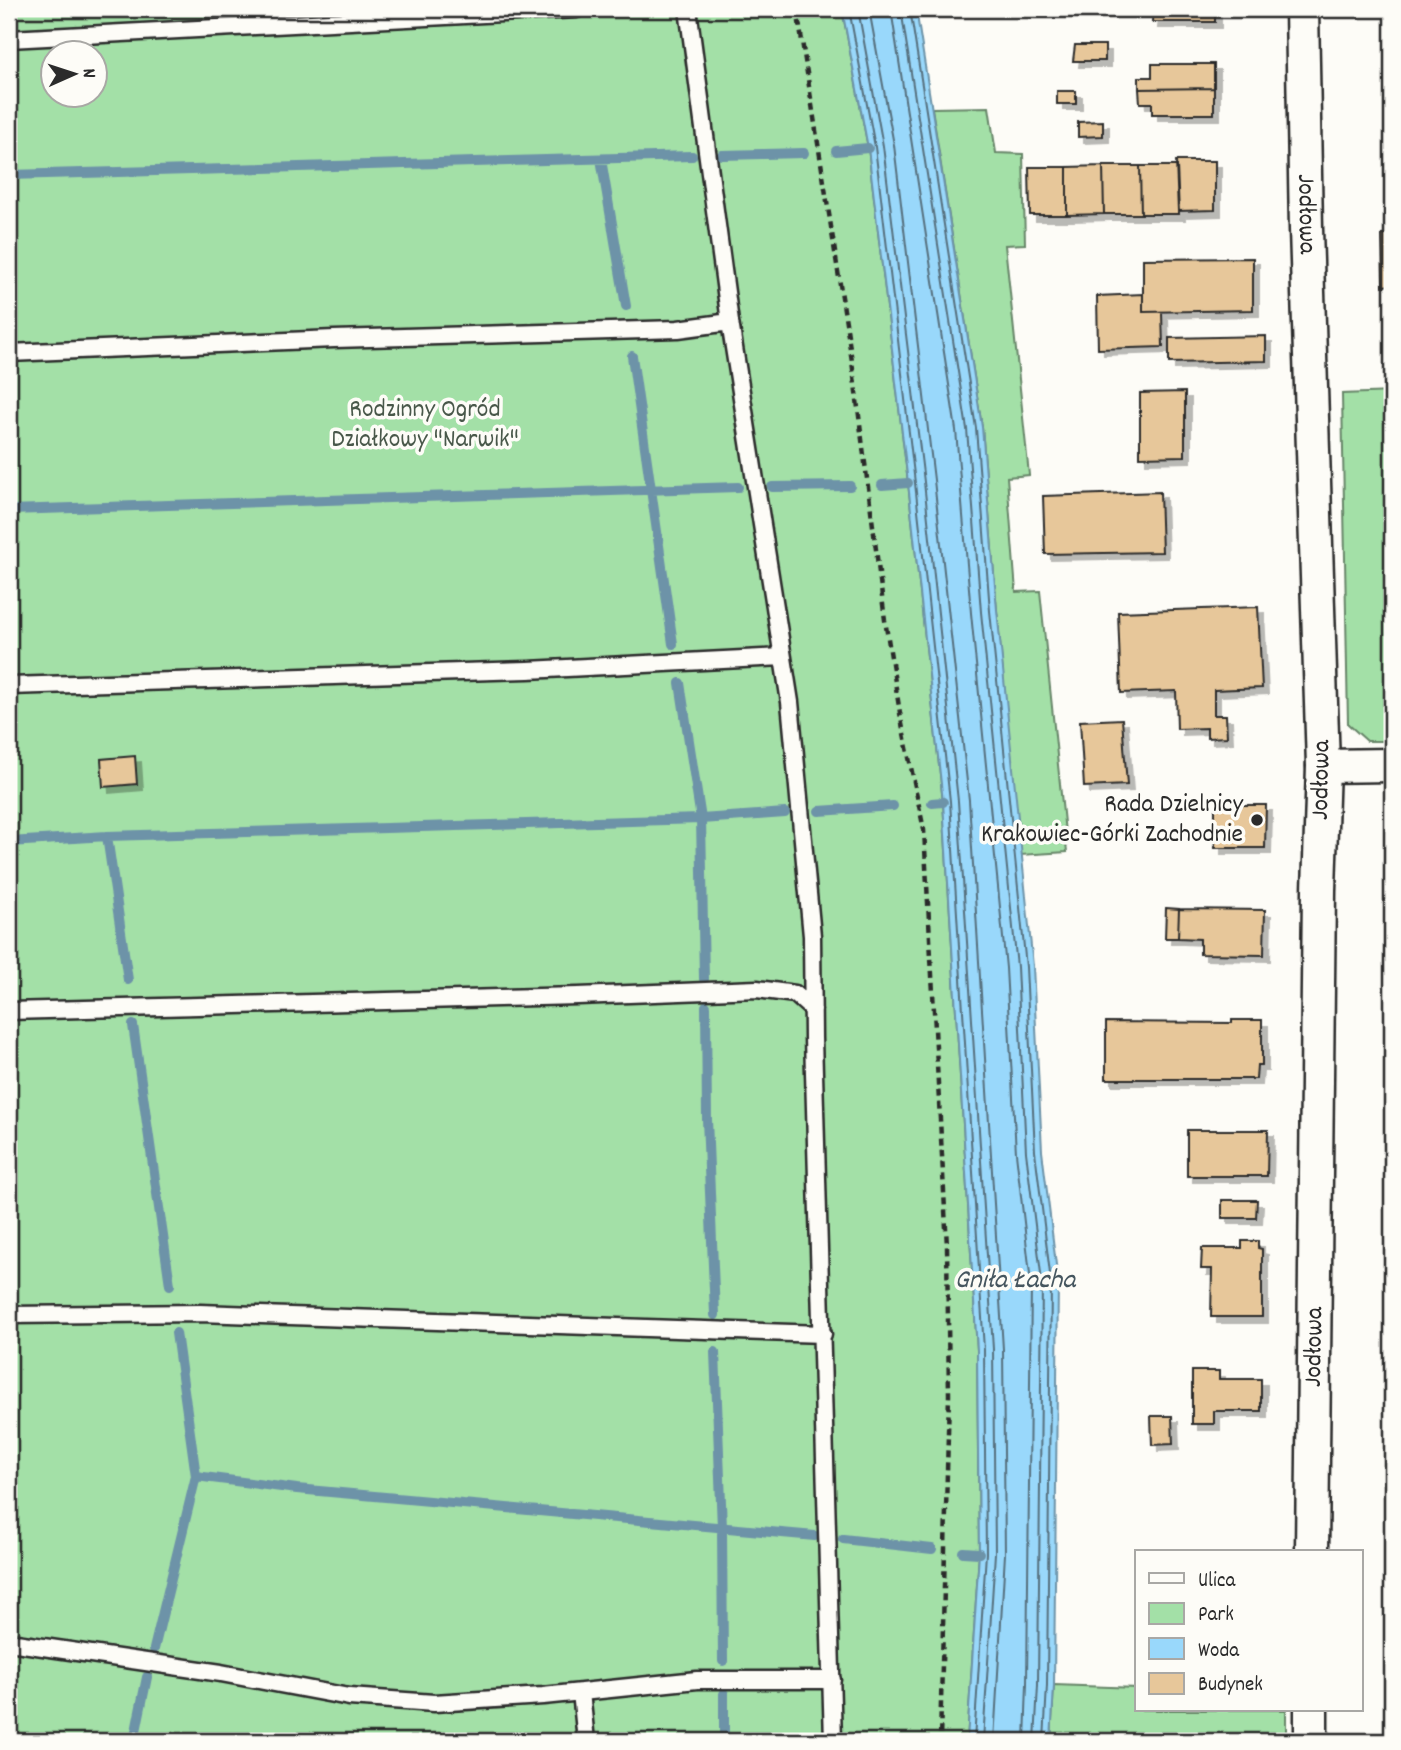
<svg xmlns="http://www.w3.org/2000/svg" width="1401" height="1750" viewBox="0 0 1401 1750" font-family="Dekko,sans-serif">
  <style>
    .green { fill: #a3e0a7; stroke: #678669; stroke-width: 2; fill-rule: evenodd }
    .water { fill: #99d8fb; stroke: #6d93a8; stroke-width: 2 }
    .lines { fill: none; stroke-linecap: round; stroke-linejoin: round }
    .shore { stroke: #57707e; stroke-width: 2 }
    .stream { stroke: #6d93a8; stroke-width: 10 }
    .building { fill: #e7c79a; stroke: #2b2b2b; stroke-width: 2; filter: url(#shadow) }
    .service-casing { stroke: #2b2b2b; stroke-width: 21 }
    .minor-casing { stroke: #2b2b2b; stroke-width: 37 }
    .path { stroke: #2b2b2b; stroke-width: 4.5; stroke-dasharray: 7 5; stroke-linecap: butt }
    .service { stroke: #fdfcf7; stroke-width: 16 }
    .minor { stroke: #fdfcf7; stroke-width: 32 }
    .poi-dot { fill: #2b2b2b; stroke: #fdfcf7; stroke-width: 2.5 }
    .labels { text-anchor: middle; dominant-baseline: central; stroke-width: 7; stroke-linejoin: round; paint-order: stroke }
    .street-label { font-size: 26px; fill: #2b2b2b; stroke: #fdfcf7 }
    .park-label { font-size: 26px; fill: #49584a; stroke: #fdfcf7 }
    .poi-label { font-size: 26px; fill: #2b2b2b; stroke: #fdfcf7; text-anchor: end }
    .water-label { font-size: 28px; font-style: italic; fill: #46565f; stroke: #fdfcf7 }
  </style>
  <defs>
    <filter id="shadow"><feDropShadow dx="6" dy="6" stdDeviation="0" flood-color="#0004"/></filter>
  </defs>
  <rect width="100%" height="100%" fill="#fdfcf7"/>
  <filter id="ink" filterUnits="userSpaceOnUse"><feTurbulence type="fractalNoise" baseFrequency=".0143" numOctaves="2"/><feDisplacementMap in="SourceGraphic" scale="14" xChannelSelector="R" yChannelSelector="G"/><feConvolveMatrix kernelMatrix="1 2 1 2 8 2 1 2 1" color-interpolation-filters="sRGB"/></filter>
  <g filter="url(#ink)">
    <path class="green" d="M 9,9 L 842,9 L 868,148 L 908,483 L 943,802 L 977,1350 L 979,1553 L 967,1741 L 9,1741 ZM 52,52 L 94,52 L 94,94 L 52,94 Z
      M 989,107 L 996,153 L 1023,154 L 1025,244 L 1005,245 L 1029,475 L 1007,477 L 1016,592 L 1040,591 L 1067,852 L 1020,855 L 997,610 L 982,427 L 932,108 Z
      M 1392,392 L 1392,741 L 1367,741 L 1348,724 L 1342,394 Z
      M 1054,1685 L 1137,1688 L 1137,1710 L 1286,1710 L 1286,1741 L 1051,1741 Z"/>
    <path class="water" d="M 842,9 L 916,9 L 982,427 L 997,610 L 1033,966 L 1042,1151 L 1058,1281 L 1054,1685 L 1051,1741 L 967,1741 L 979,1553 L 977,1350 L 943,802 L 908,483 L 868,148 Z"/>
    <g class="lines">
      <path class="shore" d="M 849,9 L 875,147 L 915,483 L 950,801 L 984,1350 L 986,1553 L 974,1741
        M 858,9 L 883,146 L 924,482 L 958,801 L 993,1349 L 995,1553 L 983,1741
        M 869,9 L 894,145 L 934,480 L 969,800 L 1003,1349 L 1005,1554 L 994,1741
        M 891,9 L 956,430 L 971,613 L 1006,968 L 1016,1153 L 1031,1283 L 1027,1684 L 1025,1741
        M 901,9 L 967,429 L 981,612 L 1017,967 L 1026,1152 L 1042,1282 L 1038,1685 L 1035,1741
        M 910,9 L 976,428 L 990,611 L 1026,967 L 1035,1151 L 1051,1282 L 1047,1685 L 1044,1741"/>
      <path class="stream" d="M 836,151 L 868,148
        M 722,155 L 804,153
        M 601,159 L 626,306
        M 9,175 L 692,156
        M 632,356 L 673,644
        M 882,485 L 908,483
        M 772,487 L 850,486
        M 9,510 L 738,487
        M 680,683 L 701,819 L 704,979
        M 932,803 L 943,802
        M 819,811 L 893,806
        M 107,836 L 128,980
        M 9,842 L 107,836 L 701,819 L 785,813
        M 706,1006 L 707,1119 L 715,1315
        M 133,1025 L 170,1285
        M 176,1333 L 196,1476 L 297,1489 L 815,1536
        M 715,1352 L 722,1528 L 723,1661
        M 843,1539 L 932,1549
        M 963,1552 L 979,1553
        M 154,1649 L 196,1476
        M 134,1741 L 147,1677
        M 724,1741 L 724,1694"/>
    </g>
    <path class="building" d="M 1141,9 L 1215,9 L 1215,22 L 1152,22 L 1153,11 L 1141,11 Z
      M 1075,45 L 1105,45 L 1105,61 L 1073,61 Z
      M 1152,64 L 1214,64 L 1214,88 L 1139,89 L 1139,77 L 1152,77 Z
      M 1214,88 L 1214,114 L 1152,114 L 1152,103 L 1140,103 L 1139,89 Z
      M 1057,91 L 1076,91 L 1076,104 L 1057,104 Z
      M 1103,121 L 1103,136 L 1078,137 L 1078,122 Z
      M 1176,161 L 1215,161 L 1215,210 L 1178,211 Z
      M 1103,166 L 1104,214 L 1067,215 L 1067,167 Z
      M 1103,166 L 1140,166 L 1141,214 L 1104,214 Z
      M 1140,166 L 1177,166 L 1179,214 L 1141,214 Z
      M 1029,167 L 1067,167 L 1067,215 L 1030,215 Z
      M 1392,234 L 1392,285 L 1383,286 L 1382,235 Z
      M 1253,258 L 1253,310 L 1143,312 L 1143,259 Z
      M 1143,294 L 1143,312 L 1162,312 L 1163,347 L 1098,349 L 1097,296 Z
      M 1266,336 L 1266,361 L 1169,363 L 1169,338 Z
      M 1185,392 L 1185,456 L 1140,457 L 1140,393 Z
      M 1160,492 L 1162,552 L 1045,554 L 1043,496 Z
      M 1258,607 L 1262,688 L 1214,690 L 1214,715 L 1226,715 L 1227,737 L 1207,738 L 1207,728 L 1177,729 L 1176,691 L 1121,693 L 1118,612 Z
      M 1122,719 L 1127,785 L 1084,787 L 1080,721 Z
      M 135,756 L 137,784 L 103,787 L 101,759 Z
      M 1215,805 L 1266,805 L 1265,848 L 1215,848 Z
      M 1166,908 L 1179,909 L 1178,938 L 1165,938 Z
      M 1179,909 L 1265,910 L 1264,955 L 1200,954 L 1200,939 L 1178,938 Z
      M 1232,1020 L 1262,1020 L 1262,1065 L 1257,1065 L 1256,1079 L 1106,1079 L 1106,1022 L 1232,1023 Z
      M 1187,1130 L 1268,1130 L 1267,1176 L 1187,1176 Z
      M 1222,1200 L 1257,1200 L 1256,1218 L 1222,1218 Z
      M 1242,1241 L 1258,1241 L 1258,1248 L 1262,1249 L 1262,1317 L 1211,1317 L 1212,1269 L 1201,1269 L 1202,1248 L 1242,1248 Z
      M 1192,1371 L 1219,1371 L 1219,1379 L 1261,1379 L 1261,1411 L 1214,1411 L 1214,1424 L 1192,1424 Z
      M 1151,1416 L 1172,1416 L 1173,1444 L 1152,1445 Z"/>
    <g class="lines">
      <g class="service-casing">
        <path id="service" d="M 688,9 L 730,322 L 790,702 L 812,936 L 813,1038 L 833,1741
          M 9,39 L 577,9
          M 9,353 L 334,339 L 678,329 L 730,322
          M 9,686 L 528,670 L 783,657
          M 9,1011 L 578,996 L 757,989 L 795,994 L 813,1010
          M 9,1315 L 200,1313 L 823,1334
          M 9,1642 L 221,1673 L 349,1697 L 434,1703 L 543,1696 L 697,1680 L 832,1680
          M 581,1692 L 586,1741"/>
      </g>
      <g class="minor-casing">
        <g id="minor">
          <path id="s1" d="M 1302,9 L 1306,229 L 1323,766 L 1319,890 L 1312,1552"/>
          <path d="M 1323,766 L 1392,765"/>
          <path d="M 1311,1741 L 1311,1710"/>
        </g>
      </g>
      <path class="path" d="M 797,9 L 852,361 L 885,620 L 901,719 L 924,830 L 947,1246 L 949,1395 L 940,1741"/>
      <use href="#service" class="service"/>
      <use href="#minor" class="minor"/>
    </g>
  </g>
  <circle class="poi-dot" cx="1257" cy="820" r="7"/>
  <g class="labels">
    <g class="street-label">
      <text stroke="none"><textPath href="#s1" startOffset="205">Jodłowa</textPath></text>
      <text transform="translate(1322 780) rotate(-89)">Jodłowa</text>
      <text transform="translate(1315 1347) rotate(-89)">Jodłowa</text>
    </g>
    <g class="park-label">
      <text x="425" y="410">Rodzinny Ogród<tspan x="425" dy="30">Działkowy "Narwik"</tspan></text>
    </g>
    <g class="poi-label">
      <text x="1243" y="805">Rada Dzielnicy<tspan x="1243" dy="30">Krakowiec-Górki Zachodnie</tspan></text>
    </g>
    <g class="water-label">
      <text x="1015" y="1282">Gniła Łacha</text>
    </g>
  </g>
  <rect width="1401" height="1750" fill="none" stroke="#fdfcf7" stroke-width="35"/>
  <rect x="18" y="18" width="1366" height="1715" fill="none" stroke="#2b2b2b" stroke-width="2.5" filter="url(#ink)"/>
  <rect x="1135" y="1550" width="228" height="161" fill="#fdfcf7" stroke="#a9a8a5" stroke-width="2"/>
  <rect x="1149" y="1573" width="35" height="10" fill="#fdfcf7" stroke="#a9a8a5" stroke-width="2"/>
  <text x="1198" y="1586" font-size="21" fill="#2b2b2b">Ulica</text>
  <rect x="1149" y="1603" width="35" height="21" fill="#a3e0a7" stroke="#a9a8a5" stroke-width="2"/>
  <text x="1198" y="1620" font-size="21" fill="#2b2b2b">Park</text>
  <rect x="1149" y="1638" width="35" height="21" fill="#99d8fb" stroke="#a9a8a5" stroke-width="2"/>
  <text x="1198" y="1656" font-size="21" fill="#2b2b2b">Woda</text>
  <rect x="1149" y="1673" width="35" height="21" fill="#e7c79a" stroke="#a9a8a5" stroke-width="2"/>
  <text x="1198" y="1690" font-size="21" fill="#2b2b2b">Budynek</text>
  <g transform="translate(74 74) rotate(87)"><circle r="33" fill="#fdfcf7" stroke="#a9a8a5" stroke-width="2"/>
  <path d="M0-5L12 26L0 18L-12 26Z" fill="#2b2b2b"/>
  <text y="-10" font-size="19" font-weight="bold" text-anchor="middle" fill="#2b2b2b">N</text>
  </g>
</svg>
